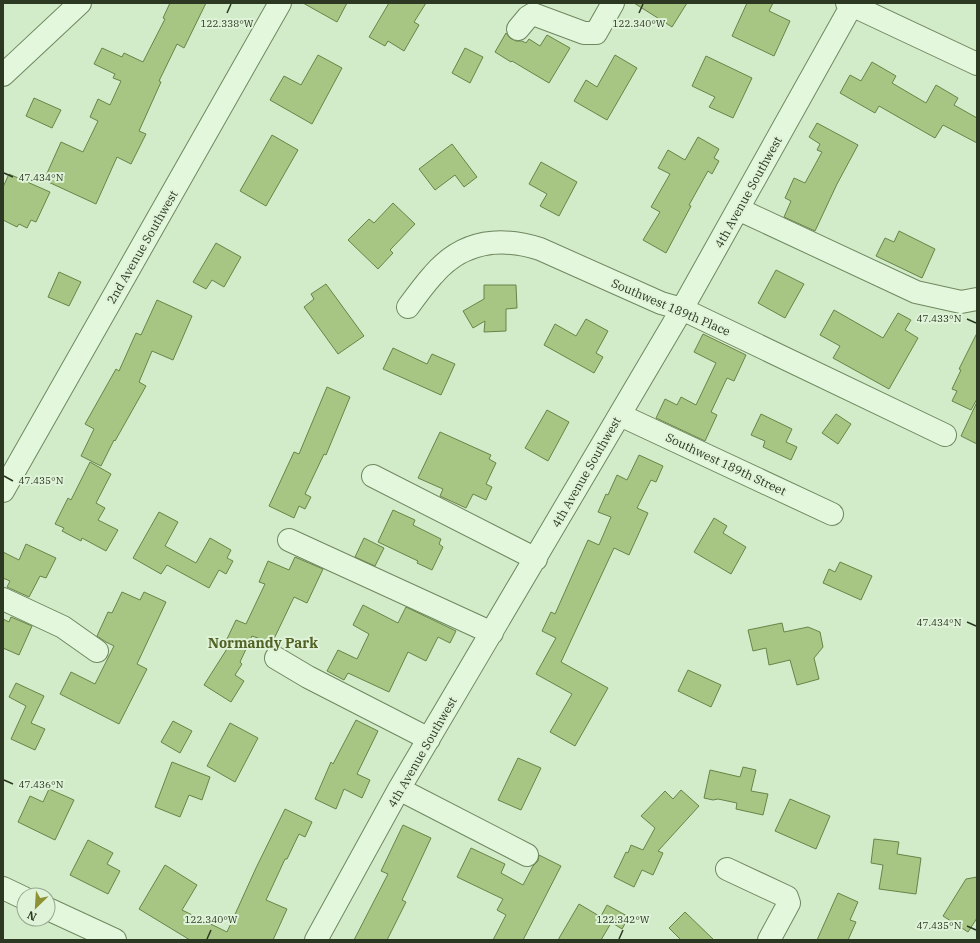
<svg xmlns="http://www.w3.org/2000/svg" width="980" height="943" viewBox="0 0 980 943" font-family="'IBM Plex Serif',serif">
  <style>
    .building { fill: #a7c683; stroke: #698447 }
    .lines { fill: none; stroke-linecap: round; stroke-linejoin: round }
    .minor-casing { stroke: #70875f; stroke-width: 24 }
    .minor { stroke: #e3f7dc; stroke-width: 22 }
    .ticks { fill: none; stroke: #2c3822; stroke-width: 1.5 }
    .labels { text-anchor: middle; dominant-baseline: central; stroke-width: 4; stroke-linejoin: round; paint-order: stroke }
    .street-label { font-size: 12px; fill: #2c3822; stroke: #dff3d8 }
    .quarter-label { font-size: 14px; font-weight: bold; fill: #526124; stroke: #dff3d8 }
    .ticks-label { font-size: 10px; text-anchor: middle; fill: #2c3822; stroke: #dff3d8; stroke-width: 4; stroke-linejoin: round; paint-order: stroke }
  </style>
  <rect width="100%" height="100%" fill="#d2ebc9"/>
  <path class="building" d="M 170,3 L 206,3 L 184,48 L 177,44 L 159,81 L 161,82 L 139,131 L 146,134 L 131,164 L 117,157 L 96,204 L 44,180 L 61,142 L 83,152 L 98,121 L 90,117 L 98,99 L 110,105 L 121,81 L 113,78 L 115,74 L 94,64 L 102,48 L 122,57 L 124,53 L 143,62 L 165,19 L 163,18 Z
    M 303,3 L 347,3 L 337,22 Z
    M 389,3 L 426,3 L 414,22 L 419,25 L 404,51 L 388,41 L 385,46 L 369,37 Z
    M 634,3 L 687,3 L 672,27 Z
    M 747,3 L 773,3 L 769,11 L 790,21 L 774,56 L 732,36 Z
    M 506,33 L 510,38 L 516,41 L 522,41 L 526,43 L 529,39 L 540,46 L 547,35 L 570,48 L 549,83 L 512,61 L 511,62 L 495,52 Z
    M 465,48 L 483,57 L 470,83 L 452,73 Z
    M 318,55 L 342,68 L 312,124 L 270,100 L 284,76 L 301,85 Z
    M 615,55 L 637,68 L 607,120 L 574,101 L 586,80 L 597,87 Z
    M 706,56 L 752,78 L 733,118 L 709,107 L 715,97 L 692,86 Z
    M 872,62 L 896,76 L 892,83 L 926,103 L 936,85 L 958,98 L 954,105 L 977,118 L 977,143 L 943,125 L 935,138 L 879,106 L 875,113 L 840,93 L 850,75 L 861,81 Z
    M 34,98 L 61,110 L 52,128 L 26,116 Z
    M 817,123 L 858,145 L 837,184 L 815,231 L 784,217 L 791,201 L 785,198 L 794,178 L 805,183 L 822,152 L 817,150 L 820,144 L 809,137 Z
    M 272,135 L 298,150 L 266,206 L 240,191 Z
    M 698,137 L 719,149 L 714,158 L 719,161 L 712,174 L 708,171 L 689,205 L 691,206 L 666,253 L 643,240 L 660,212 L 651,207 L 670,174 L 658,168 L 668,150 L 685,160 Z
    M 452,144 L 477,177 L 464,187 L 455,175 L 435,190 L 419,169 Z
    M 541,162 L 577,182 L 559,216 L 540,206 L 547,194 L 529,184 Z
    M 9,174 L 50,192 L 36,222 L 31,220 L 27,228 L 19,224 L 17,227 L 3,220 L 3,187 Z
    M 393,203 L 415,224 L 390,250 L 393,253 L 378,269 L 348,240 L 369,219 L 374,223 Z
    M 899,231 L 935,249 L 922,278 L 876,256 L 885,238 L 894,242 Z
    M 216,243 L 241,257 L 224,287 L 212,280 L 206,289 L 193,282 Z
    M 776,270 L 804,284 L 785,318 L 758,303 Z
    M 59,272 L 81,282 L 69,306 L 48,297 Z
    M 326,284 L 364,336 L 338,354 L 304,307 L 314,299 L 311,294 Z
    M 484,285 L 516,285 L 517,308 L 506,309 L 506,331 L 484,332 L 485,321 L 473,328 L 463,311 L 484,299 Z
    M 157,300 L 192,316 L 173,360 L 152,351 L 139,382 L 146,386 L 115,441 L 114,440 L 101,466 L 81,456 L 94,429 L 85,424 L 116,369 L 119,371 L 136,333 L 141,335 Z
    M 834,310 L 883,338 L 898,313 L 911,320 L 905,330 L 918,338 L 889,389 L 833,358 L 840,346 L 820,335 Z
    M 586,319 L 608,331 L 596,353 L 603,357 L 594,373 L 544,345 L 555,324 L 576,336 Z
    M 977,333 L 977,399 L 971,410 L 952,401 L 957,391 L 952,389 L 961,370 L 959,369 Z
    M 703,334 L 746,355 L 734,381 L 727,378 L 711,412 L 717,415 L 705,441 L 656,418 L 665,399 L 677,405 L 681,397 L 696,405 L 716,363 L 694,352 Z
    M 393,348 L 427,364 L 432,354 L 455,364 L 441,395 L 383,369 Z
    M 327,387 L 350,397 L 326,455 L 324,454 L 305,494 L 311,497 L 305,509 L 299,506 L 294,518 L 269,506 L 294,452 L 299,454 Z
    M 977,402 L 977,444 L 961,436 Z
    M 547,410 L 569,422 L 548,461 L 525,448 Z
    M 761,414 L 792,429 L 786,442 L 797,447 L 791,460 L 763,447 L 765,441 L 751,435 Z
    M 836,414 L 851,424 L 838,444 L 822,433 Z
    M 440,432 L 491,455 L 489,459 L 496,463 L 486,484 L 492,487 L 486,500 L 473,494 L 466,508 L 440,496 L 443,489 L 418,478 Z
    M 639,455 L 663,466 L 656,482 L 651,480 L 637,508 L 648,513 L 629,555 L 614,548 L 561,662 L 608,688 L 575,746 L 550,732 L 572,694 L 536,674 L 556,638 L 542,631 L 551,612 L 555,614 L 588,540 L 599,545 L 611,517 L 598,512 L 606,494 L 608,495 L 617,475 L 627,480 Z
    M 90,462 L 111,474 L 96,503 L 105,508 L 98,520 L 118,530 L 106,551 L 82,538 L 81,541 L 62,531 L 64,528 L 55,524 L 68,498 L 71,500 Z
    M 393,510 L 415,520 L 413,525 L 441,539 L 439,544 L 443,547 L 432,570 L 417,563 L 418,561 L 378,542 Z
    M 159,512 L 178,522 L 165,546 L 196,563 L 210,538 L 231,550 L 227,558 L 233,561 L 226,574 L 219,570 L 209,588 L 167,565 L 161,574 L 133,558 Z
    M 714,518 L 727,526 L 723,533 L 746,547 L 731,574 L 694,552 Z
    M 364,538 L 384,548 L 375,566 L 355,557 Z
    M 26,544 L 56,558 L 46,578 L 40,576 L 29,597 L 7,587 L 10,581 L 3,578 L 3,552 L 19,560 Z
    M 295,557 L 323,569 L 307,603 L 294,597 L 272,643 L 252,636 L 240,662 L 242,664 L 235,675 L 244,681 L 231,702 L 204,685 L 232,641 L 227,639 L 236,620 L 246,624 L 265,584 L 259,582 L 268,561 L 289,570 Z
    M 840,562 L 872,576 L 861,600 L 823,583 L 829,569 L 835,572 Z
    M 122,592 L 140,600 L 144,592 L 166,602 L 137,664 L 147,669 L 119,724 L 60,694 L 71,672 L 95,684 L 114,646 L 106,642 L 97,636 L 108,612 L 112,613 Z
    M 363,605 L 398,623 L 406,607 L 456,631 L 450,643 L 438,637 L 426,661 L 408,652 L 389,692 L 348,673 L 344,680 L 327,671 L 338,650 L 357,659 L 369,634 L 353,625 Z
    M 11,617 L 32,626 L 19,655 L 3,648 L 3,619 L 9,622 Z
    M 782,623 L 784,632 L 808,627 L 820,632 L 823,647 L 814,658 L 819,679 L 797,685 L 790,660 L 769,665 L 766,648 L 753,651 L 748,630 Z
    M 688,670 L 721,685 L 711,707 L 678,691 Z
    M 16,683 L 44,696 L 31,723 L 45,729 L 35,750 L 11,739 L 26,706 L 9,697 Z
    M 356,720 L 378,731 L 357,774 L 370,780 L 362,798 L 344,789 L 336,809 L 315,799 L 331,762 L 333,764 Z
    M 173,721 L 192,731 L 180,753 L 161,742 Z
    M 230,723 L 258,738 L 235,782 L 207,766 Z
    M 518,758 L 541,768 L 521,810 L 498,800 Z
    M 172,762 L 210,777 L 202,800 L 189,795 L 180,817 L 155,807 Z
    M 743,767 L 756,770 L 751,791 L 768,794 L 763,815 L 736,809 L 737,803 L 718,799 L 713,800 L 704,798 L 710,770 L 740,777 Z
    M 49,789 L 74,800 L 55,840 L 18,822 L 30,796 L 43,802 Z
    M 681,790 L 699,806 L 658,851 L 663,853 L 653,875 L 642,870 L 634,887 L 614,877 L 626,852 L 628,853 L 631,845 L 643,850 L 655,828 L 641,816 L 665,791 L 673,799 Z
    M 790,799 L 830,816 L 816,849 L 775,831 Z
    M 285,809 L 312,822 L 305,837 L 299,834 L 287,859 L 285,859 L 266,900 L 287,909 L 273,940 L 190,940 L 139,909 L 165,865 L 197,885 L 182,910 L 227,932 L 256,868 Z
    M 403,825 L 431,838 L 402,900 L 406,902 L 387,940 L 354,940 L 388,874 L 381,871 Z
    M 874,839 L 899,842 L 897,854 L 921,858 L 916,894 L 879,889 L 883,865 L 871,863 Z
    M 88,840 L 113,853 L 107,864 L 120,871 L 108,894 L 70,875 Z
    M 471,848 L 505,864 L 501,873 L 523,885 L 533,866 L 538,861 L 539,855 L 561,866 L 523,940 L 493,940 L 506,915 L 497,910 L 503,899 L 457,877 Z
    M 977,877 L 977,918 L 968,932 L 943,916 L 966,879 Z
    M 838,893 L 858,902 L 850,920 L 856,922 L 848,940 L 817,940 Z
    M 579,904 L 611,923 L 601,940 L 558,940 Z
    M 607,905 L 629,917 L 622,929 L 601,916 Z
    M 685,912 L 714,940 L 681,940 L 669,928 Z"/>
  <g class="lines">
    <g class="minor-casing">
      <path id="minor" d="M 847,3 L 977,64
        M 518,29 L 528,17 L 533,14 L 584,33 L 596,33 L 613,3
        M 3,75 L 80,3
        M 738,209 L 916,292 L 961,302 L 977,299
        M 408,307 C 416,296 424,285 433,275 C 462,241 499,236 540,249 L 661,303 L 682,309 L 945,435
        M 620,415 L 832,514
        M 373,476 L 536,559
        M 3,491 L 280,3
        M 289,540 L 492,633
        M 3,599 L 63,627 L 97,651
        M 276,658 L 308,677 L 429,739
        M 399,789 L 527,855
        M 727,869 L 787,897 L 789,903 L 769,940
        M 3,888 L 24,898
        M 48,909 L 115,940
        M 316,940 L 399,789 L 682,309 L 853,3"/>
    </g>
    <use href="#minor" class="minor"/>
  </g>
  <path class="ticks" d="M 227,13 L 231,4M 639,13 L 643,4M 4,173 L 13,177M 967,319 L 976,323M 4,476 L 13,481M 967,622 L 976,626M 4,780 L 13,784M 967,926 L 976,930M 207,939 L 211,930M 619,939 L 623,930"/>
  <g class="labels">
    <g class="street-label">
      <text transform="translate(748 192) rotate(-61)">4th Avenue Southwest</text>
      <text transform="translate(142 247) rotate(-60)">2nd Avenue Southwest</text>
      <text transform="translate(671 307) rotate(23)">Southwest 189th Place</text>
      <text transform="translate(726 464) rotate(25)">Southwest 189th Street</text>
      <text transform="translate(586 472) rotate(-60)">4th Avenue Southwest</text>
      <text transform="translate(422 752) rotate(-60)">4th Avenue Southwest</text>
    </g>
    <g class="quarter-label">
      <text x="263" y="643">Normandy Park</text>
    </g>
  </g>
  <g class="ticks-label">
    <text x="639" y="27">122.340°W</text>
    <text x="227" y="27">122.338°W</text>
    <text x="41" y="181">47.434°N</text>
    <text x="939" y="322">47.433°N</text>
    <text x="41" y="484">47.435°N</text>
    <text x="939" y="626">47.434°N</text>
    <text x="41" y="788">47.436°N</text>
    <text x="211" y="923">122.340°W</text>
    <text x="623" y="923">122.342°W</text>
    <text x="939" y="929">47.435°N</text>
  </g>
  <rect width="980" height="943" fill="none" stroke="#2c3822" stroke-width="8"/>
  <g transform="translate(36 907) rotate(205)"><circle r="19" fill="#dff3d8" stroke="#97a88f"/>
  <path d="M0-3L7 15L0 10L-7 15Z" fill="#8e9134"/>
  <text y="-6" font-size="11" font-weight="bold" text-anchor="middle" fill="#2c3822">N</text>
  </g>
</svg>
